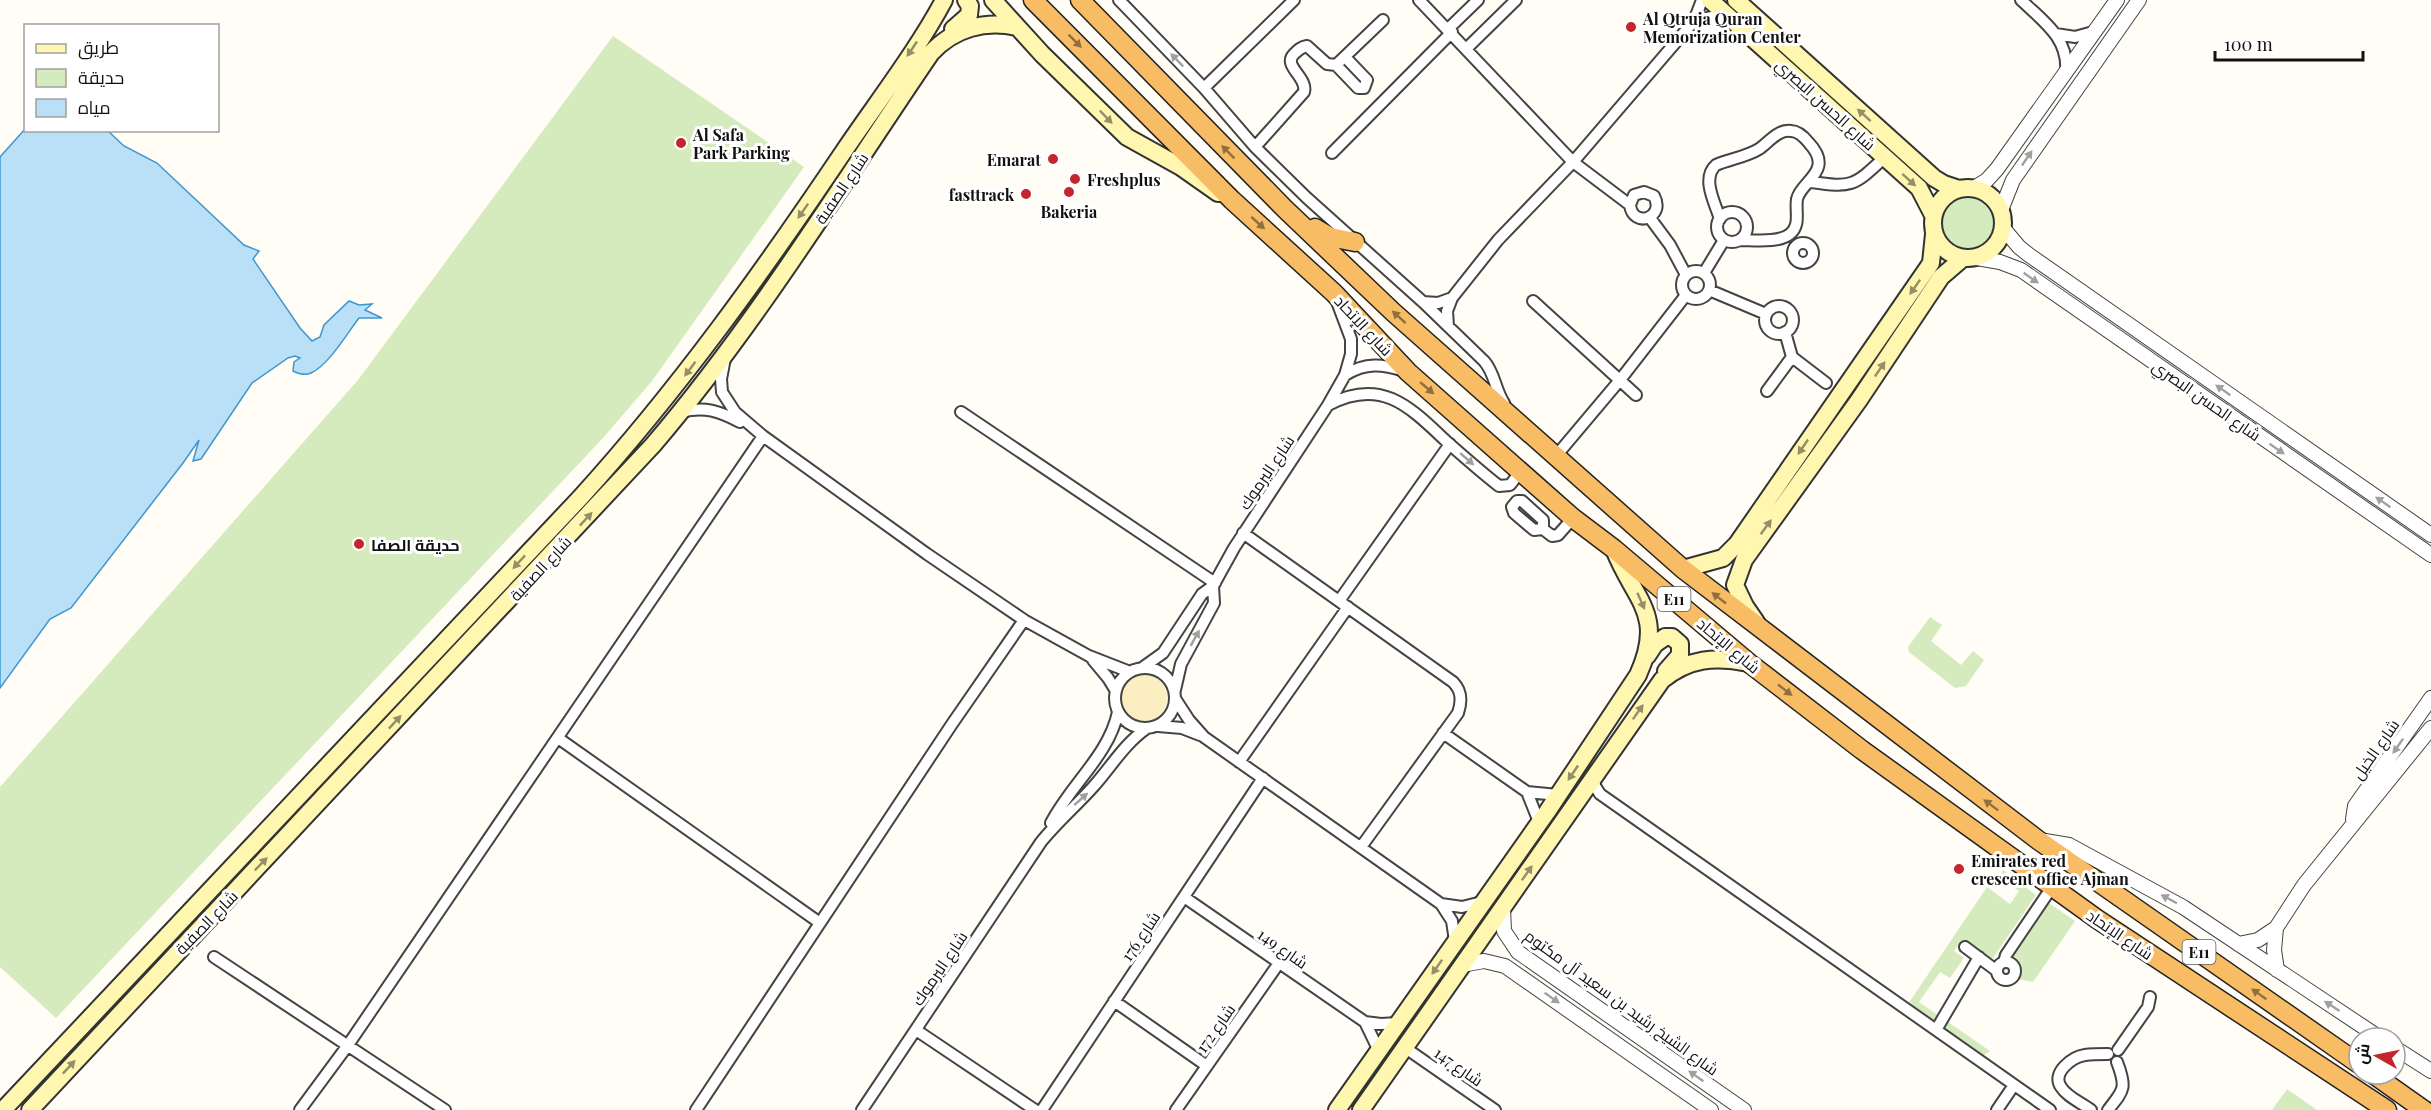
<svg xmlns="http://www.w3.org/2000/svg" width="2431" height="1110" viewBox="0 0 2431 1110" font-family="'Playfair Display',Cairo,serif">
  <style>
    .green { fill: #d5ebbd }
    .sand { fill: #fbeec1 }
    .water { fill: #b9e0f7; stroke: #3f96cf; stroke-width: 1.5 }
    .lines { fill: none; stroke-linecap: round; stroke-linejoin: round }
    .minor-casing { stroke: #444; stroke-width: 14 }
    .tertiary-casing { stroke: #444; stroke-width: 16 }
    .secondary-casing { stroke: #333; stroke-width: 20 }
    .trunk-casing { stroke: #222; stroke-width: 21 }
    .minor { stroke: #fff; stroke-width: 10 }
    .tertiary { stroke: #fff; stroke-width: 14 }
    .secondary { stroke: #fff6b0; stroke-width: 16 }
    .trunk { stroke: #f7bc64; stroke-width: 18 }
    .oneway { fill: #906f3f }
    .oneway2 { fill: #948f68 }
    .oneway3 { fill: #a0a0a0 }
    .poi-dot { fill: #c4262e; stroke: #fff; stroke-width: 2 }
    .labels { text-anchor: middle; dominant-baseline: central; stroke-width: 6; stroke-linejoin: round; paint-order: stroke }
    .shield { fill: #fff; stroke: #585858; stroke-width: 1.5 }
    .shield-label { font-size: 15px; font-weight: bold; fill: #111 }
    .poi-label { font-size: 16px; font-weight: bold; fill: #111; stroke: #fff; text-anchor: start }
    .street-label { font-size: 16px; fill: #111; stroke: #fff }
  </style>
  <rect width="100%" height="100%" fill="#fffdf5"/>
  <path class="green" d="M 613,36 L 804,167 L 652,381 L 603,438 L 56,1018 L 0,967 L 0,787 L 358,380 Z
    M1934 225a30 30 0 1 1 60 0a30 30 0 1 1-60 0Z
    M 1930,617 L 1942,625 L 1931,641 L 1961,665 L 1973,651 L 1984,660 L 1966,686 L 1955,688 L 1909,652 L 1908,647 Z
    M 2003,870 L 2036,895 L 1993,958 L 1986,959 L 1960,942 L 1954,951 L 1964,958 L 1950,978 L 1940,972 L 1919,1002 L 1990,1051 L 1979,1058 L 1906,1007 L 1987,887 L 2010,904 L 2019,891 L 1998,877 Z
    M 2046,901 L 2075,921 L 2033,982 L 2017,979 L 2016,966 L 2006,957 Z
    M 2287,1089 L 2317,1110 L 2272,1110 Z"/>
  <path class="sand" d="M1119 698a24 24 0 1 1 48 0a24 24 0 1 1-48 0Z"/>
  <path class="water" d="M 25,129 L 26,130 L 108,131 L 124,146 L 157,163 L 244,245 L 259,251 L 253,259 L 300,328 L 312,341 L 320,337 L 324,325 L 349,301 L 359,305 L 372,304 L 365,310 L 382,318 L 359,318 C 348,332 328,366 311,373 C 305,376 299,374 293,371 L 294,362 L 300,358 L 295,356 L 288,358 L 252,383 L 201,459 L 193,461 L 199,440 L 183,463 L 71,608 L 50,619 L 0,688 L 0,157 Z"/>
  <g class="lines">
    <g class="minor-casing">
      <path id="minor" d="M 1119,0 L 1204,88 L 1255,147 L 1307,198 L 1423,302 L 1484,361 C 1495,373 1495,390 1504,403
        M 1419,0 L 1573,162 L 1630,205 C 1633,229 1666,218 1654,196 L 1644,192 L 1634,195 L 1630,205
        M 2021,0 C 2043,21 2069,38 2066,72
        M 1694,21 L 1725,14
        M 1448,29 L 1478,0
        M 2056,34 L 2075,37 L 2093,32
        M 1467,48 L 1516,0
        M 1336,65 L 1358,88 L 1364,88 L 1367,80 L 1345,57
        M 1204,88 L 1294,0
        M 1255,147 L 1304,92 C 1308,77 1282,66 1294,54 C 1298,50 1301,47 1307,46 L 1327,64 L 1336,65 L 1383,20
        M 1332,153 L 1452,32
        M 1811,182 C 1853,188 1854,186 1885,157
        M1717 227a15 15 0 1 1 30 0a15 15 0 1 1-30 0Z
        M 1650,218 L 1670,245 L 1686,275
        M 1720,219 C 1715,203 1701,178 1716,165 C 1730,159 1746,157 1759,149 C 1768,143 1778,129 1791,131 C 1798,131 1805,138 1809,143 C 1835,171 1801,181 1797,199 C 1795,211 1801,225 1790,234 C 1779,243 1754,240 1740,240
        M1793 253a10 10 0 1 1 20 0a10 10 0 1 1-20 0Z
        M1682 285a14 14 0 1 1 28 0a14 14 0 1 1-28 0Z
        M 1704,273 L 1724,240
        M 1709,290 L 1766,314
        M 1533,301 L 1636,395
        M 1423,302 L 1438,303 L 1452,298
        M1765 320a14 14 0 1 1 28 0a14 14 0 1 1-28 0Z
        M 1448,326 L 1447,311 L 1452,298 L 1498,240 L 1573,162 L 1694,21 L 1702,0
        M 1785,332 L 1792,357 L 1826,383
        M 725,358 L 721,379 L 722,392 L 735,412 L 763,436 L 927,554 L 1024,620 L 1089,656 L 1130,672
        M 1345,375 C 1366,362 1382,364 1405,371
        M 1767,391 L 1792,357
        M 1328,405 C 1381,377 1409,406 1446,441 C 1463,456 1481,472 1499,486 L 1510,485 L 1521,471
        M 681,412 C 705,406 719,411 740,422
        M 961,412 L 1215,583
        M 1556,456 L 1620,380 L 1686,295
        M 1517,501 L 1522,501 L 1543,520 L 1543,529 L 1534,530 L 1514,513 L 1512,507 Z
        M 1543,529 L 1552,536 L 1558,535 L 1573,518
        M 1243,533 L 1453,682 C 1462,691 1462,701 1458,713 L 1361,847
        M 1339,601 L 1450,444
        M 1093,660 L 1108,678 L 1116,691
        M1115 698a30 30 0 1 1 60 0a30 30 0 1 1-60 0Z
        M 1142,668 L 1163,653 L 1202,594 L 1213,586 L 1234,548 L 1328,405 L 1345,375 L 1351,354 L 1351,339 L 1336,299
        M 1175,690 L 1181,664 L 1214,603 L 1213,586
        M 1176,700 L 1189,720 L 1204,737 L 1441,904 L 1452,921 L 1455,941
        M 1158,726 L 1182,728 L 1200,735
        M 1443,733 L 1527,792 L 1558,795
        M 558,738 L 820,923
        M 1239,762 L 1348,607
        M 1594,776 L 1595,786 L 1600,794 L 2050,1110
        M 1527,792 L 1539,822
        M 1051,823 C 1071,784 1109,755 1118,712
        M 1184,897 L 1365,1022 L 1379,1051
        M 1441,904 L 1462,907 L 1482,902
        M 1965,947 L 1997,971
        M 214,957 L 445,1110
        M1997 971a9 9 0 1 1 18 0a9 9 0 1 1-18 0Z
        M 2004,962 L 2006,955 L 2052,887
        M 1114,1001 L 1207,1066
        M 1365,1022 L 1381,1024 L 1398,1023
        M 916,1030 L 1035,1110
        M 1936,1030 L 1979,957
        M 1404,1047 L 1495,1110
        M 2118,1050 L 2148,1007 L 2150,997
        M 300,1110 L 348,1045 L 763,436
        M 696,1110 L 952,724 L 1024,620
        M 862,1110 L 1041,842 C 1057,822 1076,806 1093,787 C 1111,767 1124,744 1147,728
        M 1042,1110 L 1263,778
        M 1176,1110 L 1279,963
        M 1997,1110 L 2014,1085
        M 2091,1110 C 2082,1103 2067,1097 2061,1087 C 2051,1073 2072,1057 2085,1055 C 2092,1054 2101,1054 2108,1054
        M 2108,1110 C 2124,1090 2127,1088 2117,1062"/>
    </g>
    <g class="tertiary-casing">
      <path id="tertiary" d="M 1974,188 L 1987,180 L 1997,169 L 2117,0
        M 2001,210 L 2013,180 L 2139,0
        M 2003,228 L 2019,247 L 2029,255 L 2431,535
        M 1977,258 L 2000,262 L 2021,270 L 2431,555
        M 2353,819 L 2355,806 L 2431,698
        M 2039,840 L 2069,845 L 2183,907 L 2380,1038
        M 1503,908 L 1504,931 L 1518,952 L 1744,1110
        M 2276,928 L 2274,950 L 2277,970
        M 2238,944 L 2258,940 L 2276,928 L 2304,885 L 2431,728
        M 1462,965 L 1484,961 L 1505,966 L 1711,1110
        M 2395,1048 L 2431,1071"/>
    </g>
    <g class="secondary-casing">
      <path id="secondary" d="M 993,0 L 1042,54 L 1127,137 L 1181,167 L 1218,193
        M 1710,0 L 1919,188 L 1933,215
        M 1736,0 L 1934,178 L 1944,184 L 1959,189
        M 953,29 L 969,15 L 970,6 L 966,0
        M1933 223a35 35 0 1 1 70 0a35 35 0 1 1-70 0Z
        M 1683,569 L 1723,558 L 1737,544 L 1927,269 L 1931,263 L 1934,234
        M 1756,622 L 1745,606 L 1735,585 L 1744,560 L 1859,400 L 1941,277 L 1962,259
        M 1647,656 L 1655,644 L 1665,637 L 1672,637 L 1680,644 L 1680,655 L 1666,671
        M 3,1110 L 580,498 C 679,389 764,270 846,148 C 878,101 918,49 944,0
        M 30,1110 L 653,445 C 757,323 841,185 931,53 C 954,28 985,20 1017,27
        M 1337,1110 L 1547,812 L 1638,675 C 1666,613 1634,601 1614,549
        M 1361,1110 L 1662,680 C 1689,658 1715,656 1749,663"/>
    </g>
    <g class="trunk-casing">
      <path id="trunk" d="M 1033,0 L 1232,200 L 1334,293 L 1408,372 L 1573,518 L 1614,549 L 1749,663 L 1862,750 L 2097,919 L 2387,1110
        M 1080,0 L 1285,209 L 1393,312 L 1683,569 L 2038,840 L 2359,1064
        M 1315,228 L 1330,237 L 1355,242
        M 2373,1074 L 2424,1110"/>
    </g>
    <use href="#minor" class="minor"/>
    <use href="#tertiary" class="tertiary"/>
    <use href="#secondary" class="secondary"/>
    <use href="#trunk" class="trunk"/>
  </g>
  <defs><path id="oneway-solid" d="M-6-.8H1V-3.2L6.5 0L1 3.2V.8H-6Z" transform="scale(1.5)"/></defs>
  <g class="oneway">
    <use href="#oneway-solid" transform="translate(1075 41) rotate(45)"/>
    <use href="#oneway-solid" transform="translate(1228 152) rotate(-135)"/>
    <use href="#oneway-solid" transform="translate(1258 223) rotate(42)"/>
    <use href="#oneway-solid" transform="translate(1399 317) rotate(-138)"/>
    <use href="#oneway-solid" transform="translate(1427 388) rotate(41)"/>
    <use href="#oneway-solid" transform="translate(1719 598) rotate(-142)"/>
    <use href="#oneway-solid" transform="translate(1785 690) rotate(38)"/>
    <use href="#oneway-solid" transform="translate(1991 805) rotate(-143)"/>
    <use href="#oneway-solid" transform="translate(2259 994) rotate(-145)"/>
  </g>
  <g class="oneway2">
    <use href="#oneway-solid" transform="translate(912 49) rotate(124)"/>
    <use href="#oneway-solid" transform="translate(1864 115) rotate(-138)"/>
    <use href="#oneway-solid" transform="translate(1106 117) rotate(46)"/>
    <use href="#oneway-solid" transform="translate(1909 180) rotate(42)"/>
    <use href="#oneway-solid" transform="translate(803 211) rotate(125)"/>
    <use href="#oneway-solid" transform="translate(1915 287) rotate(125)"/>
    <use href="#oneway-solid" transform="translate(690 369) rotate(127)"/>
    <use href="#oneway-solid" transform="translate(1880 369) rotate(-56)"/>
    <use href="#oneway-solid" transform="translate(1803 447) rotate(124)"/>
    <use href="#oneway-solid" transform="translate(586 519) rotate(-47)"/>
    <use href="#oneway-solid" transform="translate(1766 527) rotate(-54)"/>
    <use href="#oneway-solid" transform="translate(519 562) rotate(133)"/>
    <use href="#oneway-solid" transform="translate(1641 601) rotate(66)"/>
    <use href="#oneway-solid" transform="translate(1638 712) rotate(-55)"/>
    <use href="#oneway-solid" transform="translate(395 722) rotate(-47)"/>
    <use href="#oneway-solid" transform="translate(1573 773) rotate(124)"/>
    <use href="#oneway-solid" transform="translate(261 864) rotate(-46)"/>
    <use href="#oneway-solid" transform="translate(1527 873) rotate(-55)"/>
    <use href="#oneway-solid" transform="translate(1437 967) rotate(125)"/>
    <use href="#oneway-solid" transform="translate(69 1067) rotate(-47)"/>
  </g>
  <g class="oneway3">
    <use href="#oneway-solid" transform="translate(1177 60) rotate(-134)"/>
    <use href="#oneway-solid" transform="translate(2027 158) rotate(-56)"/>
    <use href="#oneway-solid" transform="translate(2031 278) rotate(35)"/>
    <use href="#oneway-solid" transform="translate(2223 390) rotate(-145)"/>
    <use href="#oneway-solid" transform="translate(2277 449) rotate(35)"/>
    <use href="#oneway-solid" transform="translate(1467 459) rotate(41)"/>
    <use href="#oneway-solid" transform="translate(2383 502) rotate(-145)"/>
    <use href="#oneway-solid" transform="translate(1195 638) rotate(-61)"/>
    <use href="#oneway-solid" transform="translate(2398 746) rotate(125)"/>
    <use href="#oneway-solid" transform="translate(1081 799) rotate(-42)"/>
    <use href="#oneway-solid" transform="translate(2169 899) rotate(-152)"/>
    <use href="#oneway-solid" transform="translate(1552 998) rotate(35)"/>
    <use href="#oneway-solid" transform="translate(2332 1006) rotate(-147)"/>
    <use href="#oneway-solid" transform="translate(1696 1076) rotate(-145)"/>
  </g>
  <g class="poi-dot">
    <circle cx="1631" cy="27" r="6"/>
    <circle cx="681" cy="143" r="6"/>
    <circle cx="1053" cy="159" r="6"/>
    <circle cx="1075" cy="179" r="6"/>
    <circle cx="1069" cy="192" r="6"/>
    <circle cx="1026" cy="194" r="6"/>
    <circle cx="359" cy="544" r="6"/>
    <circle cx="1959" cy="869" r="6"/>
  </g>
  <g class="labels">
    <g class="shield">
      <rect x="1657.5" y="587" width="33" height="24" rx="4.5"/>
      <rect x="2182.5" y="940" width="33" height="24" rx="4.5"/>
    </g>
    <g class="shield-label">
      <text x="1674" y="599">E11</text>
      <text x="2199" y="952">E11</text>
    </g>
    <g class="poi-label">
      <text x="1643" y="18">Al Qtruja Quran<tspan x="1643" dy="18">Memorization Center</tspan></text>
      <text x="693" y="134">Al Safa<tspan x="693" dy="18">Park Parking</tspan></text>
      <text x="1041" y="159" text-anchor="end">Emarat</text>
      <text x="1087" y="179">Freshplus</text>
      <text x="1014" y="194" text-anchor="end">fasttrack</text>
      <text x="1069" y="211" text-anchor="middle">Bakeria</text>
      <text x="371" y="544">حديقة الصفا</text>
      <text x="1971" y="860">Emirates red<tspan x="1971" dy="18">crescent office Ajman</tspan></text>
    </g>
    <g class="street-label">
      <text transform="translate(1826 104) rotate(42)">شارع الحسن البصري</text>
      <text transform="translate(841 188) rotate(-56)">شارع الصفية</text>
      <text transform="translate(1364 325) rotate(47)">شارع الإتحاد</text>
      <text transform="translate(2207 400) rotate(35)">شارع الحسن البصري</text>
      <text transform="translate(1266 472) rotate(-56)">شارع اليرموك</text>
      <text transform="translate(540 568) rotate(-47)">شارع الصفية</text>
      <text transform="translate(1729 645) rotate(40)">شارع الإتحاد</text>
      <text transform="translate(2375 749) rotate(-55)">شارع الخيل</text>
      <text transform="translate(206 922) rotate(-46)">شارع الصفية</text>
      <text transform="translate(2120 934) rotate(34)">شارع الإتحاد</text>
      <text transform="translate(1140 936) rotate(-56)">شارع 176</text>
      <text transform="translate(1283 948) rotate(35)">شارع 149</text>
      <text transform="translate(939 968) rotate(-56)">شارع اليرموك</text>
      <text transform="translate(1622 1002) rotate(36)">شارع الشيخ رشيد بن سعيد آل مكتوم</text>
      <text transform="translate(1215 1028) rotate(-55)">شارع 172</text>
      <text transform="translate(1459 1066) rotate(35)">شارع 147</text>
    </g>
  </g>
  <rect x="24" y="24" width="195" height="108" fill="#ffffff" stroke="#a0a0a0" stroke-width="1.5"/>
  <rect x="36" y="44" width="30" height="9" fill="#fff6b0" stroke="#a0a0a0" stroke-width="1.5"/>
  <text x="78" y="54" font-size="18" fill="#111111">طريق</text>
  <rect x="36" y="69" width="30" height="18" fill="#d5ebbd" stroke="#a0a0a0" stroke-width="1.5"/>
  <text x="78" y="84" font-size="18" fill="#111111">حديقة</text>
  <rect x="36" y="99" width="30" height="18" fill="#b9e0f7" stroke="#a0a0a0" stroke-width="1.5"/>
  <text x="78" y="114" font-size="18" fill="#111111">مياه</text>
  <g transform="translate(2377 1056) rotate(279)"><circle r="28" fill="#ffffff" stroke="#a0a0a0" stroke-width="1.5"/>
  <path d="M0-4.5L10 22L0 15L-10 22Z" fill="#c4262e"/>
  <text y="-9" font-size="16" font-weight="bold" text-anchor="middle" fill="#111111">ش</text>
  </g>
  <path d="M2215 51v9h148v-9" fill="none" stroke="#111111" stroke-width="3"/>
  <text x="2224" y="51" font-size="18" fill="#111111" stroke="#ffffff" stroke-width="4.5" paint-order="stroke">100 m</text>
</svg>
